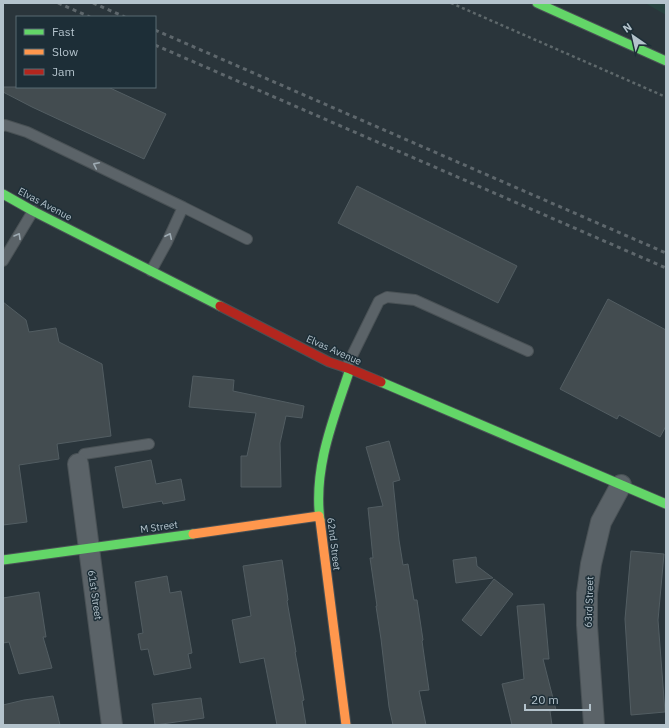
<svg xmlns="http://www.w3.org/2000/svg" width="669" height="728" viewBox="0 0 669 728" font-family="'IBM Plex Sans',sans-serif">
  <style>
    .pitch { fill: #26413e }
    .building { fill: #434c50; stroke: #525d62 }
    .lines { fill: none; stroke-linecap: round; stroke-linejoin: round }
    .lane-casing { stroke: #495155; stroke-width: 12 }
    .street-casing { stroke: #495155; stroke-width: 22 }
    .fast-casing { stroke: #495155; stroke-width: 11 }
    .slow-casing { stroke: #495155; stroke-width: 11 }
    .jam-casing { stroke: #495155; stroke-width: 11 }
    .path { stroke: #5e686b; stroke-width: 2.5; stroke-dasharray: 3 3; stroke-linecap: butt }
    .lane { stroke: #5b6368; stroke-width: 10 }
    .street { stroke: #5b6368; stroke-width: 20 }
    .fast { stroke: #63d668; stroke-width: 9 }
    .slow { stroke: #ff974d; stroke-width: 9 }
    .jam { stroke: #b3261e; stroke-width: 9 }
    .rail { stroke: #5e676c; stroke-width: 3; stroke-dasharray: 4 4; stroke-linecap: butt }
    .oneway { stroke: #9eabb3 }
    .labels { text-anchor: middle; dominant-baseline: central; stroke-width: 3; stroke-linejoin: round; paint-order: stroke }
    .street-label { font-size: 10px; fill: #b4c3cc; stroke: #1d2e37 }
  </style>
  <rect width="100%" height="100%" fill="#2a353b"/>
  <path class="pitch" d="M 645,3 L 666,3 L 666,15 Z"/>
  <path class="building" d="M 3,87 L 108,87 L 166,114 L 144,159 L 32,107 L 3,92 Z
    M 357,186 L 517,266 L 498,303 L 338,223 Z
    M 608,299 L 666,330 L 666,426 L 660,437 L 619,415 L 617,419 L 560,389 Z
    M 3,302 L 26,320 L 29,332 L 56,328 L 59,342 L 102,364 L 111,436 L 57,444 L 59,459 L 19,465 L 27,522 L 3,525 Z
    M 193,376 L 234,380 L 233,391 L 304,406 L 302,418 L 286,416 L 280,443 L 281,487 L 241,487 L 241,456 L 247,456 L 256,413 L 189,407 Z
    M 389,441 L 400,480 L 393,482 L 399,540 L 403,565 L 408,564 L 414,600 L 417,600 L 423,640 L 422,641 L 429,690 L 419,691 L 426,725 L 393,725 L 389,707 L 381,639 L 376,606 L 377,606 L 370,558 L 373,558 L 368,508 L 383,506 L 366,447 Z
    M 151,460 L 156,484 L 181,479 L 185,500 L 163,504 L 162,501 L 123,508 L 115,467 Z
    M 631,551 L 664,554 L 658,620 L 665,712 L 631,715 L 625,619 Z
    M 476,557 L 477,566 L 493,578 L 456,583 L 453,560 Z
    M 282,560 L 288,600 L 287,601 L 296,652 L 295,652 L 304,700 L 302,701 L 306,725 L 277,725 L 264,658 L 240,663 L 232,620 L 251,616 L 243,566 Z
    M 167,576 L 170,593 L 181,591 L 192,653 L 188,654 L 191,668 L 154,675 L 148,649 L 141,650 L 138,634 L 143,633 L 135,582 Z
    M 494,579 L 513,594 L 481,636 L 462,620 Z
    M 39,592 L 46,637 L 43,637 L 52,668 L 19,674 L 9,642 L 3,643 L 3,598 Z
    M 544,604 L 549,659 L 543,659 L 556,710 L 550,711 L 552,725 L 512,725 L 502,684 L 524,679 L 517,606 Z
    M 53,696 L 60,725 L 3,725 L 3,705 L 24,700 Z
    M 201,698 L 204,718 L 155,725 L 152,704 Z"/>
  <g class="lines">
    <g class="lane-casing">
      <path id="lane" d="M 3,126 L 5,125 L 27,132 L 183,207 L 167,242 L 151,271
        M 183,207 L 247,239
        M 3,261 L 33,211
        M 346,368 L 379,301 L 387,297 L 415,300 L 528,351
        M 78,464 L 84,454 L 149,444"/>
    </g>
    <g class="street-casing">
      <path id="street" d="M 78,464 L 112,725
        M 594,725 L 587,625 L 587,593 L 591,564 L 601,522 L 621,485"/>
    </g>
    <g class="fast-casing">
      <path id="fast" d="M 537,3 L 666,61
        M 3,194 L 33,211 L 220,306
        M 381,382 L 666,504
        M 320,520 C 313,467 334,418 350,369
        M 3,560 L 193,534"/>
    </g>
    <g class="slow-casing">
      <path id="slow" d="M 320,520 L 346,725
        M 193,534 L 319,516"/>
    </g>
    <g class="jam-casing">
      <path id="jam" d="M 220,306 L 329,362 L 350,369 L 381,382"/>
    </g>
    <path class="path" d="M 451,3 L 666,97"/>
    <use href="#lane" class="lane"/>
    <use href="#street" class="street"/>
    <use href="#fast" class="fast"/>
    <use href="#slow" class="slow"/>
    <use href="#jam" class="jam"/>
    <path class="rail" d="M 58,3 L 90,17
      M 93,3 L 125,17
      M 155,30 L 666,253
      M 155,45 L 666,268"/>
  </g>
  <defs><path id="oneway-chevron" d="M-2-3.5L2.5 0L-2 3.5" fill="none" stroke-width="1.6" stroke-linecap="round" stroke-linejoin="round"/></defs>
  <g class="oneway">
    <use href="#oneway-chevron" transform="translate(96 165) rotate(-154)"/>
    <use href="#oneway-chevron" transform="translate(18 236) rotate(-60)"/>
    <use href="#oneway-chevron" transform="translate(169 236) rotate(-65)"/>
  </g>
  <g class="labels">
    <g class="street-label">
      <text transform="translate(45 204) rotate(28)">Elvas Avenue</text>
      <text transform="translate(334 350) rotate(24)">Elvas Avenue</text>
      <text transform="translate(159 527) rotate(-8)">M Street</text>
      <text transform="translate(334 544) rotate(83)">62nd Street</text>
      <text transform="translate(95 595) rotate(82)">61st Street</text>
      <text transform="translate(589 602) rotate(-88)">63rd Street</text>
    </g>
  </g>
  <rect width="669" height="728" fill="none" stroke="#b4c3cc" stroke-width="8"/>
  <rect x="16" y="16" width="140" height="72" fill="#1d2e37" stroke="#596a73"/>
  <rect x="24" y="29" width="20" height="6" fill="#63d668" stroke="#596a73"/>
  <text x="52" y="36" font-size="12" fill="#b4c3cc">Fast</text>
  <rect x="24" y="49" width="20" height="6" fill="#ff974d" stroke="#596a73"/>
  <text x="52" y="56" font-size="12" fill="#b4c3cc">Slow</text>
  <rect x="24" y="69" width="20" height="6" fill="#b3261e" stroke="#596a73"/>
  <text x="52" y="76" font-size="12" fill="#b4c3cc">Jam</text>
  <g transform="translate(633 36) rotate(326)" stroke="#1d2e37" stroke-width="3" paint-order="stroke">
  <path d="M0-3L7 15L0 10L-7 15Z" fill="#b4c3cc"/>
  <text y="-6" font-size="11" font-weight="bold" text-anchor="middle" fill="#b4c3cc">N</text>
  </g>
  <path d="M525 704v6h65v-6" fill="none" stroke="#b4c3cc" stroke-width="2"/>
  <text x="531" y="704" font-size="12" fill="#b4c3cc" stroke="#1d2e37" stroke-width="3" paint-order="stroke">20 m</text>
</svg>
